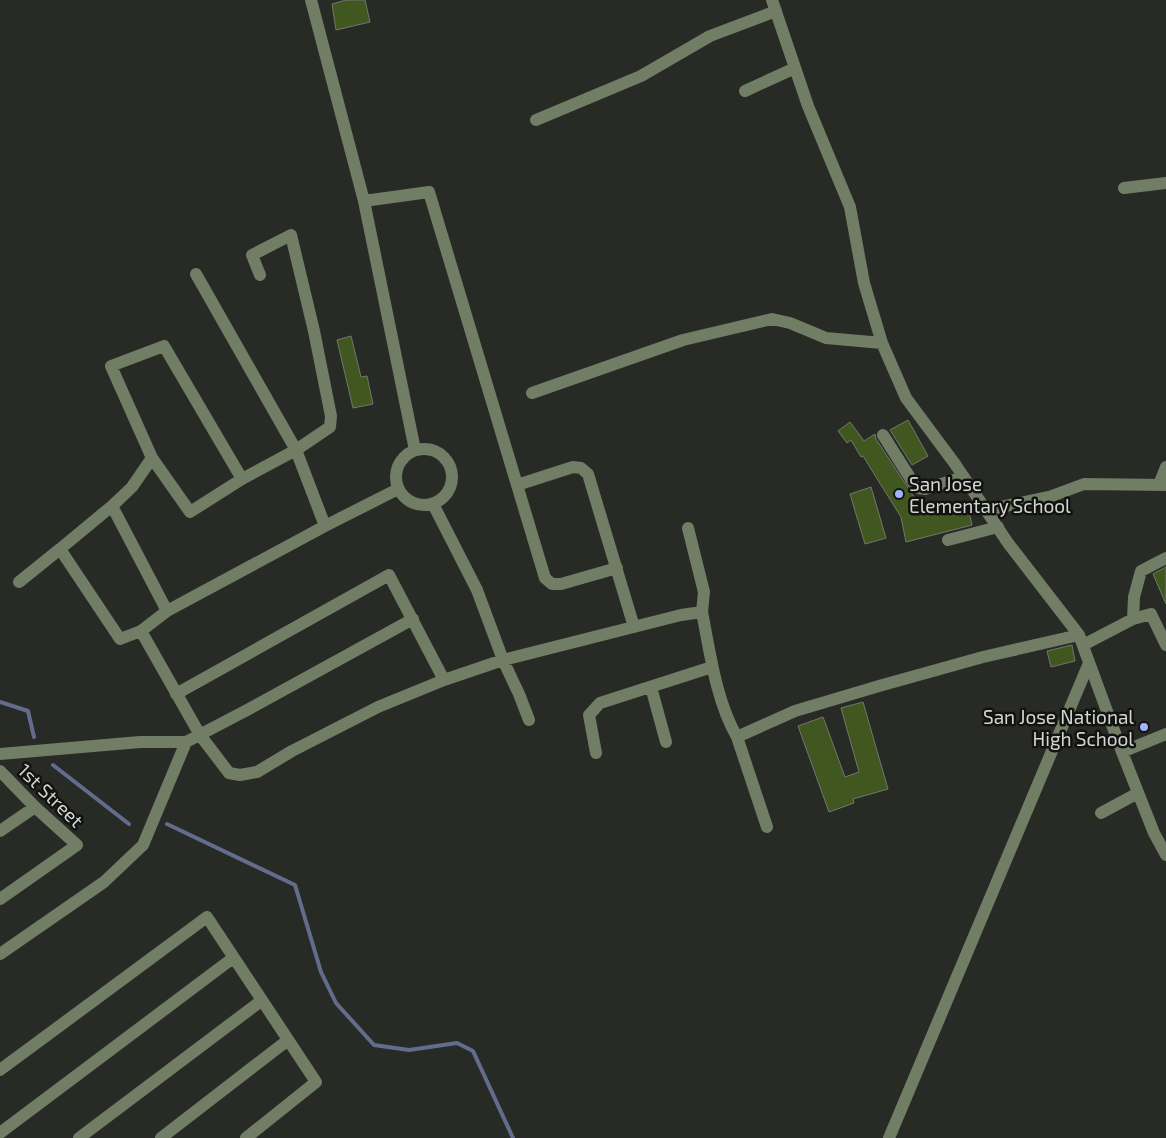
<svg xmlns="http://www.w3.org/2000/svg" width="1166" height="1138" viewBox="0 0 1166 1138" font-family="'Exo 2',sans-serif">
  <style>
    .lines { fill: none; stroke-linecap: round; stroke-linejoin: round }
    .stream { stroke: #646c8d; stroke-width: 4 }
    .building { fill: #405720; stroke: #73776f }
    .minor { stroke: #717d65; stroke-width: 12 }
    .poi-dot { fill: #a1b3fd; stroke: #121310; stroke-width: 2 }
    .labels { text-anchor: middle; dominant-baseline: central; stroke-width: 5; stroke-linejoin: round; paint-order: stroke }
    .poi-label { font-size: 19px; fill: #d3d5d1; stroke: #121310; text-anchor: start }
    .street-label { font-size: 19px; fill: #d3d5d1; stroke: #121310 }
  </style>
  <rect width="100%" height="100%" fill="#282b25"/>
  <g class="lines">
    <path class="stream" d="M 0,702 L 28,711 L 34,737
      M 53,765 L 129,824
      M 167,824 L 295,885 L 321,972 L 336,1003 L 374,1045 L 409,1050 L 457,1043 L 473,1051 L 513,1138"/>
  </g>
  <path class="building" d="M 346,0 L 365,0 L 370,22 L 336,30 L 332,4 Z
    M 351,336 L 361,377 L 367,376 L 373,404 L 353,408 L 337,340 Z
    M 908,420 L 928,456 L 912,465 L 890,430 Z
    M 850,422 L 864,441 L 875,434 L 876,439 L 924,512 L 967,503 L 972,525 L 906,542 L 901,517 L 863,456 L 861,457 L 851,440 L 847,443 L 838,431 Z
    M 871,487 L 886,538 L 865,544 L 850,494 Z
    M 1166,567 L 1166,604 L 1153,574 Z
    M 1072,645 L 1075,661 L 1051,667 L 1047,651 Z
    M 863,702 L 888,789 L 853,799 L 854,803 L 829,812 L 798,726 L 823,717 L 845,777 L 859,772 L 841,708 Z"/>
  <g class="lines">
    <path class="minor" d="M 311,0 L 364,201 L 415,450
      M 772,0 L 808,106 L 850,207 L 864,283 L 882,343 L 906,398 L 955,464 L 1008,543 L 1079,635 L 1122,752 L 1154,833 L 1166,855
      M 745,91 L 795,68
      M 536,120 L 641,76 L 710,36 L 776,11
      M 1124,188 L 1166,183
      M 364,201 L 429,192 L 545,578 L 552,584 L 561,584 L 617,568
      M 196,274 L 296,450 L 325,526
      M 532,393 L 683,340 L 772,319 L 790,323 L 826,338 L 882,343
      M 883,435 L 914,484 L 918,488 L 925,489 L 964,477
      M396 477a28 28 0 1 1 56 0a28 28 0 1 1-56 0Z
      M 152,458 L 132,487 L 112,506 L 60,549 L 120,639 L 141,631 L 200,735 L 229,773 L 240,775 L 257,772 L 292,751 L 378,707 L 444,680 L 503,660 L 681,615 L 702,612 L 704,592 L 688,528
      M 242,479 L 164,346 L 111,366 L 152,458 L 190,512 L 242,479 L 296,450 L 330,427 L 331,416 L 314,331 L 291,235 L 252,255 L 260,275
      M 517,485 L 573,467 L 581,468 L 588,474 L 634,627
      M 1159,485 L 1166,467
      M 433,504 L 477,590 L 503,660 L 519,694 L 529,720
      M 112,506 L 167,611
      M 986,510 L 1049,497 L 1084,484 L 1166,485
      M 948,540 L 998,527
      M 19,582 L 60,549
      M 702,612 C 710,652 716,701 737,737 L 795,711 L 879,686 L 983,657 L 1079,635
      M 1133,619 L 1134,597 L 1141,571 L 1166,558
      M 141,631 L 167,611 L 325,526 L 398,489
      M 1083,645 L 1133,619 L 1151,614 L 1166,645
      M 651,687 L 666,742
      M 176,694 L 389,575 L 444,680
      M 737,737 L 767,827
      M 1122,752 L 1166,734
      M 596,753 L 589,715 L 600,703 L 712,667
      M 0,754 L 140,742 L 186,742 L 249,709 L 413,619
      M 0,771 L 35,807 L 77,845 L 0,899
      M 1101,813 L 1138,793
      M 0,831 L 35,807
      M 0,954 L 104,882 L 143,845 L 186,742
      M 0,1070 L 207,917 L 316,1082 L 246,1138
      M 0,1133 L 233,958
      M 79,1138 L 261,1001
      M 161,1138 L 288,1040
      M 889,1138 L 1089,663"/>
  </g>
  <g class="poi-dot">
    <circle cx="899" cy="494" r="5"/>
    <circle cx="1144" cy="727" r="5"/>
  </g>
  <g class="labels">
    <g class="poi-label">
      <text x="909" y="483">San Jose<tspan x="909" dy="22">Elementary School</tspan></text>
      <text x="1134" y="716" text-anchor="end">San Jose National<tspan x="1134" dy="22">High School</tspan></text>
    </g>
    <g class="street-label">
      <text transform="translate(51 795) rotate(44)">1st Street</text>
    </g>
  </g>
</svg>
